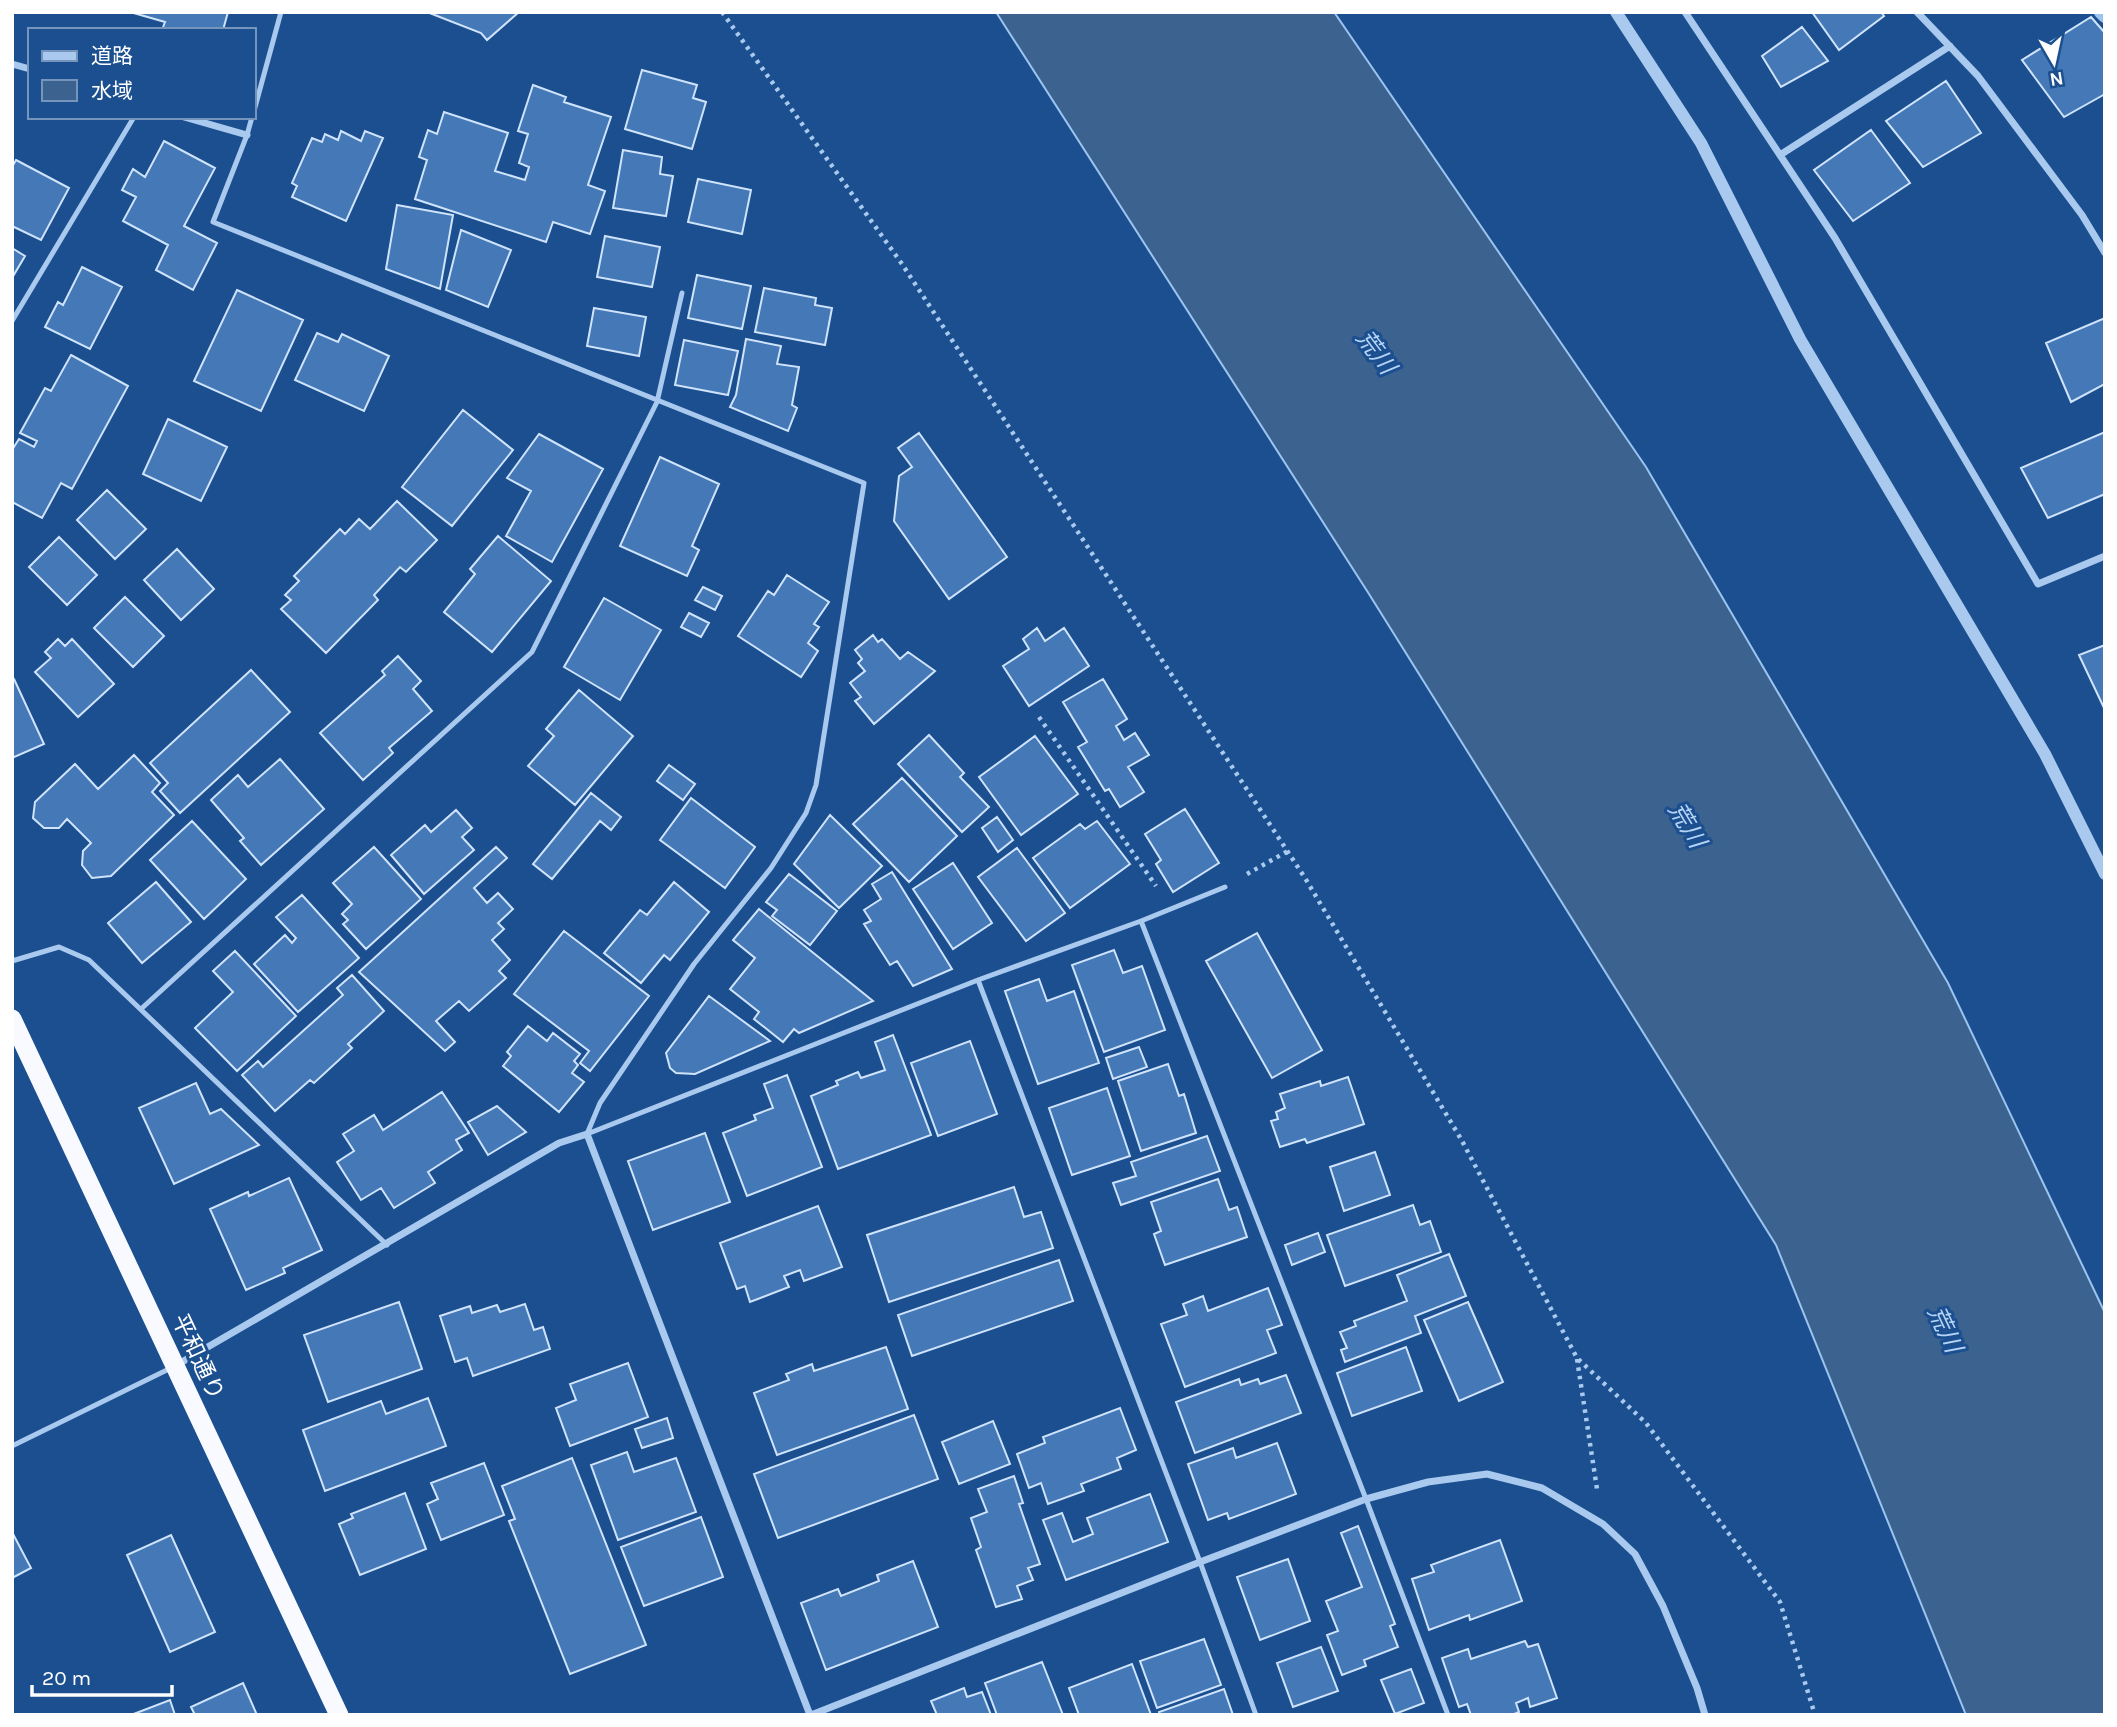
<svg xmlns="http://www.w3.org/2000/svg" width="2117" height="1727" viewBox="0 0 2117 1727" font-family="Karla,'Noto Sans JP',sans-serif">
  <style>
    .water { fill: #3c6290; stroke: #9cc4f0; stroke-width: 2 }
    .lines { fill: none; stroke-linecap: round; stroke-linejoin: round }
    .stream { stroke: #9cc4f0; stroke-width: 14 }
    .building { fill: #4478b7; stroke: #cfe3fa; stroke-width: 2 }
    .path { stroke: #a9c9ee; stroke-width: 4.5; stroke-dasharray: 3.5 5; stroke-linecap: butt }
    .service { stroke: #a9c9ee; stroke-width: 5 }
    .minor { stroke: #a9c9ee; stroke-width: 7 }
    .tertiary { stroke: #a9c9ee; stroke-width: 12 }
    .trunk { stroke: #f8faff; stroke-width: 19 }
    .labels { text-anchor: middle; dominant-baseline: central; stroke-width: 6; stroke-linejoin: round; paint-order: stroke }
    .street-label { font-size: 23px; fill: #fff; stroke: #1b4f8f }
    .water-label { font-size: 24px; font-style: italic; fill: #b5d3f5; stroke: #1b4f8f }
  </style>
  <rect width="100%" height="100%" fill="#1b4f8f"/>
  <path class="water" d="M 996,12 L 1334,12 L 1646,467 L 1948,983 L 2105,1313 L 2105,1715 L 1966,1715 L 1776,1245 L 1369,594 Z"/>
  <g class="lines">
    <path class="stream" d="M 2101,12 L 2105,16"/>
  </g>
  <path class="building" d="M 130,12 L 228,12 L 223,30 L 162,30 L 165,22 Z
    M 427,12 L 519,12 L 487,40 L 481,33 Z
    M 1812,12 L 1881,12 L 1884,16 L 1839,50 Z
    M 2091,17 L 2105,33 L 2105,94 L 2064,117 L 2022,60 Z
    M 1802,27 L 1828,61 L 1781,87 L 1762,56 Z
    M 642,70 L 697,85 L 693,98 L 706,102 L 692,149 L 625,129 Z
    M 1946,81 L 1981,133 L 1923,167 L 1886,121 Z
    M 533,85 L 566,97 L 564,102 L 611,117 L 588,185 L 605,191 L 590,234 L 553,222 L 546,242 L 415,199 L 427,160 L 419,157 L 428,130 L 437,134 L 444,112 L 508,133 L 495,171 L 525,180 L 529,167 L 519,163 L 528,134 L 518,131 Z
    M 1871,130 L 1910,183 L 1853,221 L 1814,170 Z
    M 341,131 L 361,141 L 365,131 L 383,138 L 346,221 L 292,197 L 297,186 L 292,183 L 312,138 L 322,142 L 325,134 L 338,140 Z
    M 164,141 L 215,168 L 184,226 L 217,243 L 193,290 L 156,270 L 168,245 L 123,221 L 136,197 L 122,190 L 133,169 L 145,177 Z
    M 623,150 L 662,157 L 660,174 L 673,176 L 666,216 L 613,208 Z
    M 16,160 L 69,188 L 41,240 L 12,226 L 12,167 Z
    M 698,179 L 751,190 L 742,234 L 688,222 Z
    M 397,205 L 453,215 L 440,289 L 386,269 Z
    M 461,230 L 511,250 L 488,307 L 446,290 Z
    M 605,236 L 660,247 L 652,287 L 597,277 Z
    M 12,248 L 25,256 L 12,278 Z
    M 82,267 L 122,287 L 90,349 L 45,327 L 58,302 L 63,305 Z
    M 697,275 L 751,286 L 742,329 L 688,318 Z
    M 764,288 L 816,298 L 815,305 L 832,308 L 825,345 L 755,332 Z
    M 237,290 L 303,320 L 261,411 L 194,381 Z
    M 594,308 L 646,317 L 639,356 L 587,346 Z
    M 2105,318 L 2105,384 L 2071,402 L 2046,343 Z
    M 317,333 L 338,342 L 342,334 L 389,356 L 364,411 L 295,380 Z
    M 746,339 L 781,346 L 777,364 L 799,367 L 792,405 L 797,408 L 788,431 L 730,407 L 736,395 Z
    M 684,340 L 738,351 L 728,395 L 675,385 Z
    M 71,355 L 128,386 L 72,489 L 61,483 L 42,518 L 12,502 L 12,450 L 19,439 L 34,447 L 37,441 L 20,433 L 45,388 L 51,391 Z
    M 463,410 L 513,450 L 452,526 L 402,487 Z
    M 168,419 L 227,447 L 201,501 L 143,474 Z
    M 2105,432 L 2105,494 L 2048,518 L 2021,468 Z
    M 919,433 L 1007,557 L 949,599 L 894,521 L 899,476 L 912,467 L 898,448 Z
    M 539,434 L 603,469 L 552,562 L 506,536 L 531,491 L 507,478 Z
    M 660,457 L 719,484 L 692,546 L 699,550 L 687,576 L 620,546 Z
    M 107,490 L 146,529 L 115,559 L 77,520 Z
    M 397,501 L 437,540 L 406,572 L 400,567 L 374,595 L 378,600 L 326,653 L 281,609 L 291,600 L 285,595 L 299,581 L 294,576 L 340,529 L 345,534 L 359,519 L 370,529 Z
    M 498,536 L 551,581 L 492,652 L 444,612 L 475,574 L 470,569 Z
    M 59,537 L 97,575 L 67,605 L 29,567 Z
    M 177,549 L 214,589 L 181,620 L 144,580 Z
    M 787,575 L 829,602 L 814,624 L 819,627 L 808,643 L 818,651 L 801,677 L 738,636 L 768,591 L 774,595 Z
    M 703,587 L 722,596 L 715,610 L 695,600 Z
    M 125,597 L 164,636 L 133,667 L 94,628 Z
    M 604,598 L 661,630 L 620,700 L 564,667 Z
    M 689,613 L 709,623 L 701,637 L 681,627 Z
    M 1037,628 L 1045,641 L 1064,628 L 1089,666 L 1029,706 L 1003,666 L 1029,649 L 1023,639 Z
    M 873,635 L 878,642 L 882,639 L 900,659 L 908,652 L 935,671 L 874,724 L 855,701 L 861,697 L 850,683 L 865,671 L 858,663 L 862,659 L 855,650 Z
    M 58,639 L 65,646 L 72,639 L 114,684 L 78,717 L 35,672 L 51,658 L 45,652 Z
    M 2105,645 L 2105,710 L 2079,655 Z
    M 398,656 L 421,681 L 413,689 L 432,711 L 389,748 L 393,753 L 363,780 L 320,733 L 385,675 L 382,671 Z
    M 251,670 L 290,712 L 180,813 L 160,791 L 168,783 L 150,763 Z
    M 14,679 L 44,744 L 12,758 L 12,680 Z
    M 1103,679 L 1127,719 L 1116,726 L 1124,740 L 1135,733 L 1149,755 L 1128,767 L 1144,792 L 1120,807 L 1109,789 L 1105,791 L 1078,747 L 1087,742 L 1063,702 Z
    M 579,690 L 633,736 L 575,805 L 528,766 L 554,736 L 546,729 Z
    M 929,735 L 964,773 L 960,777 L 989,807 L 962,832 L 898,764 Z
    M 1035,736 L 1078,794 L 1021,835 L 979,777 Z
    M 134,755 L 160,783 L 152,792 L 174,815 L 111,876 L 92,878 L 82,865 L 83,851 L 91,843 L 67,819 L 59,828 L 44,828 L 33,818 L 35,802 L 75,764 L 98,789 Z
    M 280,759 L 324,809 L 261,865 L 240,841 L 244,838 L 211,800 L 238,775 L 248,787 Z
    M 669,765 L 695,784 L 683,800 L 657,781 Z
    M 902,778 L 957,836 L 909,882 L 853,824 Z
    M 591,793 L 621,817 L 611,830 L 600,821 L 552,879 L 533,864 Z
    M 691,798 L 755,847 L 725,888 L 660,840 Z
    M 1185,809 L 1219,863 L 1173,892 L 1156,864 L 1161,860 L 1145,834 Z
    M 456,810 L 472,828 L 462,837 L 474,850 L 424,894 L 391,855 L 425,825 L 431,832 Z
    M 830,815 L 882,866 L 839,908 L 794,864 Z
    M 997,817 L 1013,840 L 998,852 L 982,828 Z
    M 192,821 L 246,879 L 204,919 L 150,860 Z
    M 1097,821 L 1130,864 L 1070,908 L 1033,858 L 1080,824 L 1085,829 Z
    M 374,847 L 421,899 L 366,949 L 343,924 L 348,920 L 342,914 L 352,904 L 333,883 Z
    M 496,847 L 507,858 L 474,888 L 487,903 L 498,893 L 513,909 L 498,923 L 504,929 L 492,940 L 510,960 L 499,971 L 506,978 L 469,1011 L 459,1001 L 436,1021 L 455,1042 L 445,1051 L 359,972 Z
    M 1017,848 L 1065,913 L 1026,941 L 978,877 Z
    M 953,863 L 992,923 L 953,949 L 913,889 Z
    M 892,872 L 952,969 L 913,986 L 897,961 L 890,965 L 864,924 L 871,921 L 864,910 L 881,899 L 872,884 Z
    M 789,874 L 837,911 L 810,945 L 772,916 L 777,910 L 766,902 Z
    M 156,882 L 191,922 L 142,963 L 108,923 Z
    M 674,882 L 709,912 L 670,960 L 664,955 L 641,983 L 604,953 L 640,910 L 647,915 Z
    M 302,895 L 359,958 L 298,1012 L 254,964 L 285,935 L 292,943 L 296,938 L 276,917 Z
    M 759,909 L 873,1001 L 799,1033 L 794,1029 L 783,1042 L 754,1019 L 759,1012 L 730,989 L 755,958 L 733,940 Z
    M 564,931 L 649,996 L 590,1071 L 580,1063 L 589,1051 L 514,994 Z
    M 1257,933 L 1322,1050 L 1272,1078 L 1206,961 Z
    M 1114,950 L 1123,973 L 1142,966 L 1165,1030 L 1104,1052 L 1072,965 Z
    M 235,951 L 296,1016 L 237,1071 L 195,1028 L 233,992 L 213,971 Z
    M 352,975 L 384,1011 L 348,1044 L 352,1048 L 314,1083 L 310,1080 L 275,1111 L 242,1075 L 258,1061 L 263,1067 L 343,995 L 337,988 Z
    M 1039,979 L 1047,1001 L 1074,991 L 1099,1063 L 1038,1084 L 1005,991 Z
    M 709,996 L 770,1041 L 695,1074 L 676,1073 L 670,1068 L 666,1053 Z
    M 528,1026 L 547,1041 L 553,1033 L 580,1054 L 574,1061 L 578,1065 L 572,1073 L 584,1082 L 559,1112 L 503,1066 L 511,1056 L 507,1052 Z
    M 893,1035 L 931,1135 L 838,1169 L 811,1096 L 838,1085 L 836,1081 L 858,1072 L 861,1078 L 885,1070 L 875,1042 Z
    M 970,1041 L 997,1114 L 938,1136 L 911,1063 Z
    M 1139,1047 L 1147,1067 L 1113,1079 L 1106,1058 Z
    M 1168,1064 L 1179,1096 L 1184,1094 L 1196,1133 L 1141,1151 L 1118,1081 Z
    M 787,1075 L 822,1167 L 747,1196 L 723,1133 L 756,1120 L 754,1115 L 773,1108 L 764,1084 Z
    M 1348,1077 L 1364,1124 L 1307,1143 L 1305,1139 L 1280,1147 L 1271,1121 L 1278,1119 L 1276,1112 L 1285,1108 L 1280,1094 L 1320,1081 L 1321,1086 Z
    M 196,1083 L 210,1114 L 221,1109 L 259,1145 L 174,1184 L 139,1108 Z
    M 1107,1088 L 1130,1156 L 1072,1175 L 1049,1108 Z
    M 442,1092 L 469,1133 L 456,1140 L 462,1150 L 428,1172 L 435,1183 L 394,1208 L 381,1188 L 361,1200 L 337,1162 L 354,1151 L 343,1134 L 374,1115 L 383,1130 Z
    M 497,1106 L 526,1132 L 488,1155 L 468,1122 Z
    M 705,1133 L 730,1202 L 653,1230 L 628,1161 Z
    M 1207,1136 L 1220,1171 L 1121,1205 L 1113,1183 L 1136,1176 L 1131,1162 Z
    M 1375,1152 L 1390,1195 L 1344,1211 L 1330,1167 Z
    M 289,1178 L 322,1250 L 283,1268 L 285,1273 L 246,1290 L 210,1209 L 248,1192 L 249,1196 Z
    M 1218,1179 L 1229,1210 L 1237,1207 L 1247,1237 L 1165,1265 L 1154,1234 L 1161,1231 L 1151,1202 Z
    M 1014,1187 L 1024,1217 L 1041,1212 L 1053,1248 L 889,1302 L 867,1235 Z
    M 1413,1205 L 1420,1225 L 1430,1221 L 1441,1252 L 1345,1286 L 1327,1235 Z
    M 818,1206 L 842,1267 L 804,1281 L 800,1270 L 784,1276 L 789,1287 L 750,1302 L 745,1286 L 737,1289 L 720,1243 Z
    M 1318,1233 L 1325,1252 L 1292,1265 L 1285,1245 Z
    M 1449,1254 L 1466,1296 L 1415,1316 L 1421,1333 L 1345,1362 L 1341,1350 L 1347,1348 L 1340,1332 L 1356,1326 L 1354,1321 L 1407,1301 L 1397,1275 Z
    M 1059,1260 L 1073,1301 L 912,1356 L 898,1315 Z
    M 1268,1288 L 1282,1325 L 1267,1330 L 1276,1353 L 1185,1387 L 1161,1324 L 1187,1315 L 1183,1304 L 1203,1296 L 1208,1311 Z
    M 399,1302 L 422,1369 L 328,1402 L 304,1335 Z
    M 1468,1302 L 1503,1382 L 1459,1401 L 1424,1320 Z
    M 525,1304 L 534,1330 L 543,1327 L 550,1349 L 473,1376 L 467,1358 L 455,1362 L 440,1316 L 470,1306 L 472,1313 L 497,1305 L 500,1312 Z
    M 886,1347 L 908,1409 L 777,1455 L 754,1393 L 789,1380 L 786,1374 L 812,1364 L 814,1371 Z
    M 1406,1347 L 1422,1391 L 1352,1416 L 1337,1373 Z
    M 628,1363 L 648,1417 L 570,1446 L 556,1408 L 576,1400 L 570,1384 Z
    M 1286,1375 L 1301,1413 L 1195,1453 L 1176,1402 L 1239,1379 L 1241,1385 L 1258,1379 L 1260,1384 Z
    M 428,1398 L 446,1446 L 325,1491 L 303,1430 L 381,1401 L 386,1414 Z
    M 1120,1408 L 1136,1450 L 1117,1458 L 1121,1469 L 1081,1484 L 1084,1491 L 1048,1504 L 1041,1483 L 1029,1488 L 1017,1454 L 1045,1443 L 1043,1437 Z
    M 914,1415 L 938,1479 L 778,1538 L 754,1474 Z
    M 667,1418 L 673,1438 L 642,1448 L 635,1429 Z
    M 993,1421 L 1010,1464 L 959,1484 L 942,1442 Z
    M 1277,1443 L 1296,1494 L 1229,1519 L 1227,1513 L 1208,1520 L 1188,1464 L 1233,1448 L 1236,1458 Z
    M 627,1452 L 634,1472 L 676,1458 L 696,1512 L 618,1540 L 591,1465 Z
    M 572,1458 L 646,1645 L 570,1674 L 509,1521 L 515,1519 L 502,1486 Z
    M 484,1463 L 504,1515 L 441,1540 L 427,1504 L 438,1499 L 431,1483 Z
    M 1014,1476 L 1023,1503 L 1019,1504 L 1040,1564 L 1028,1568 L 1033,1580 L 1017,1586 L 1022,1599 L 996,1607 L 976,1550 L 981,1547 L 971,1518 L 987,1512 L 978,1489 Z
    M 405,1493 L 426,1549 L 360,1575 L 339,1524 L 353,1518 L 351,1514 Z
    M 1150,1494 L 1168,1542 L 1066,1580 L 1043,1520 L 1062,1513 L 1073,1542 L 1093,1534 L 1087,1518 Z
    M 701,1517 L 723,1577 L 644,1606 L 621,1547 Z
    M 1358,1526 L 1395,1624 L 1390,1626 L 1398,1647 L 1364,1660 L 1366,1666 L 1342,1675 L 1327,1635 L 1338,1631 L 1326,1601 L 1362,1587 L 1341,1533 Z
    M 12,1532 L 31,1568 L 12,1578 Z
    M 171,1535 L 215,1632 L 170,1652 L 127,1555 Z
    M 1500,1540 L 1522,1601 L 1470,1620 L 1469,1615 L 1429,1630 L 1412,1579 L 1434,1572 L 1431,1565 Z
    M 1288,1559 L 1310,1621 L 1260,1640 L 1237,1577 Z
    M 913,1561 L 938,1627 L 826,1670 L 801,1603 L 838,1589 L 841,1596 L 879,1581 L 877,1575 Z
    M 1204,1639 L 1221,1685 L 1157,1708 L 1140,1661 Z
    M 1525,1641 L 1528,1647 L 1538,1644 L 1557,1698 L 1530,1707 L 1528,1698 L 1516,1703 L 1519,1712 L 1512,1715 L 1471,1715 L 1467,1704 L 1459,1707 L 1442,1658 L 1468,1649 L 1471,1659 Z
    M 1321,1647 L 1338,1691 L 1293,1707 L 1277,1663 Z
    M 1042,1662 L 1063,1715 L 997,1715 L 985,1683 Z
    M 1132,1664 L 1151,1715 L 1079,1715 L 1069,1688 Z
    M 1411,1669 L 1424,1703 L 1395,1714 L 1381,1680 Z
    M 243,1683 L 257,1715 L 195,1715 L 191,1707 Z
    M 964,1688 L 967,1697 L 982,1692 L 991,1715 L 937,1715 L 931,1701 Z
    M 1224,1689 L 1233,1715 L 1160,1715 L 1159,1712 Z
    M 170,1700 L 175,1715 L 131,1715 Z"/>
  <g class="lines">
    <path class="path" d="M 722,12 L 902,264 L 1305,878 L 1461,1139 L 1577,1358 L 1646,1423 L 1780,1602 L 1815,1715
      M 1039,717 L 1156,886
      M 1247,874 L 1288,851
      M 1577,1359 L 1597,1489"/>
    <path class="service" d="M 254,111 L 281,12
      M 252,117 L 247,135 L 213,222 L 864,483 L 816,785 L 806,813 L 771,868 L 694,964 L 600,1103 L 587,1134
      M 12,321 L 134,117
      M 1141,921 L 1366,1499 L 1448,1715
      M 12,961 L 59,947 L 89,960 L 387,1245
      M 978,980 L 1200,1562 L 1256,1715
      M 141,1009 L 532,652 L 657,402 L 682,293
      M 587,1134 L 978,980 L 1141,921 L 1225,887
      M 12,1446 L 173,1367"/>
    <path class="minor" d="M 1685,12 L 1835,238 L 2038,584 L 2105,556
      M 1917,12 L 1978,76 L 2082,215 L 2105,253
      M 12,64 L 30,69
      M 184,117 L 247,135
      M 1780,155 L 1950,46
      M 175,1366 L 559,1143 L 587,1134 L 810,1715
      M 811,1715 L 1200,1562 L 1366,1499 L 1428,1482 L 1487,1474 L 1542,1488 L 1603,1524 L 1635,1554 L 1663,1606 L 1697,1688 L 1705,1715"/>
    <path class="tertiary" d="M 1616,12 L 1701,143 L 1800,339 L 2045,754 L 2105,874"/>
    <path class="trunk" d="M 12,1019 L 339,1715"/>
  </g>
  <g class="labels">
    <g class="street-label">
      <text transform="translate(198 1357) rotate(65)">平和通り</text>
    </g>
    <g class="water-label">
      <text transform="translate(1376 352) rotate(53)">荒川</text>
      <text transform="translate(1687 825) rotate(59)">荒川</text>
      <text transform="translate(1945 1329) rotate(65)">荒川</text>
    </g>
  </g>
  <rect width="2117" height="1727" fill="none" stroke="#ffffff" stroke-width="28"/>
  <rect x="28" y="28" width="228" height="91" fill="#1b4f8f" stroke="#7695bc" stroke-width="2"/>
  <rect x="42" y="51" width="35" height="10" fill="#a9c9ee" stroke="#7695bc" stroke-width="2"/>
  <text x="91" y="63" font-size="21" fill="#ffffff">道路</text>
  <rect x="42" y="80" width="35" height="21" fill="#3c6290" stroke="#7695bc" stroke-width="2"/>
  <text x="91" y="98" font-size="21" fill="#ffffff">水域</text>
  <g transform="translate(2054 63) rotate(171)" stroke="#1b4f8f" stroke-width="5" paint-order="stroke">
  <path d="M0-5L12 26L0 18L-12 26Z" fill="#ffffff"/>
  <text y="-10" font-size="19" font-weight="bold" text-anchor="middle" fill="#ffffff">N</text>
  </g>
  <path d="M32 1685v10h140v-10" fill="none" stroke="#ffffff" stroke-width="3.5"/>
  <text x="42" y="1685" font-size="21" fill="#ffffff" stroke="#1b4f8f" stroke-width="5" paint-order="stroke">20 m</text>
</svg>
